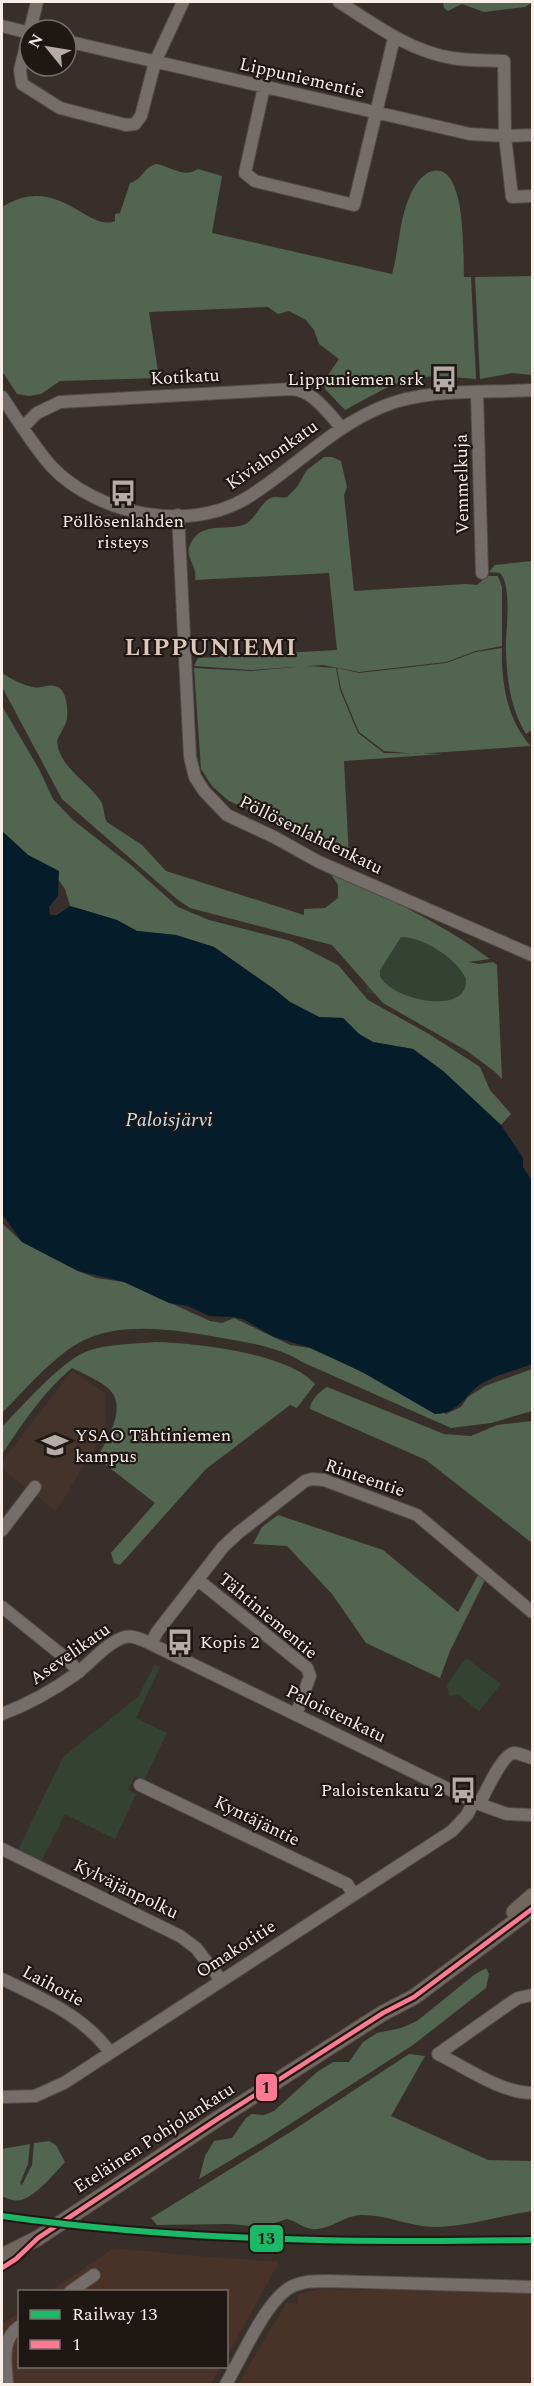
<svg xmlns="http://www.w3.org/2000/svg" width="534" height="2386" viewBox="0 0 534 2386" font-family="Spectral,serif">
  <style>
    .built { fill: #493329 }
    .education { fill: #44332b }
    .green { fill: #344233 }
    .forest { fill: #526551; fill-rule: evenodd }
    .water { fill: #051d2b }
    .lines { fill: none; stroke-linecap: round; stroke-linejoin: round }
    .minor-casing { stroke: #534b47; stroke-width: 14 }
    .major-casing { stroke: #534b47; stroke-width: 17 }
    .minor { stroke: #746d6a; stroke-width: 12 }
    .major { stroke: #72675f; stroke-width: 15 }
    .bus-1-casing { stroke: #1f1713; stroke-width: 9 }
    .bus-1 { stroke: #fe7a93; stroke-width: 4.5 }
    .rail-1-casing { stroke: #1f1713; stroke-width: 10 }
    .rail-1 { stroke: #1ab867; stroke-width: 6 }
    .labels { text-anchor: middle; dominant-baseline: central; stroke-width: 4.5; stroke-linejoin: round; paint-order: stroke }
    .street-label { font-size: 18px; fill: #faeee9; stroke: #1f1713 }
    .poi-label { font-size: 18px; fill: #faeee9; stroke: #1f1713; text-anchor: end }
    .water-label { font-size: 20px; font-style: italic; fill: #c1e2f7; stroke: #1f1713 }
    .district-label { font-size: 24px; font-weight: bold; letter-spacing: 1.5px; fill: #ddc6bc; stroke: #1f1713 }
    .line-badge { stroke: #1f1713; stroke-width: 2 }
    .pale-badge-label { font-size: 16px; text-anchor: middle; font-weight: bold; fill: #111 }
  </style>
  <rect width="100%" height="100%" fill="#382f2b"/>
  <path class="built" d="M 114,2248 L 186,2255 L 279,2262 L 227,2356 L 226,2292 L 49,2292 Z
    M 318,2289 L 532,2292 L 532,2384 L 238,2384 L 287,2302 L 298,2304 L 298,2295 Z
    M 19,2312 L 20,2366 L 221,2367 L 211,2384 L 2,2384 L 2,2324 Z"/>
  <path class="education" d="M 72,1371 L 105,1393 L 106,1429 L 56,1511 L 2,1469 L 2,1462 Z"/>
  <path class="green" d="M 379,929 L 473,952 L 462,1016 L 366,992 Z
    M 466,1658 L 501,1684 L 479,1711 L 458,1695 L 449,1696 L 447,1685 Z
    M 155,1664 L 160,1667 L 136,1718 L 167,1733 L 144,1780 L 135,1776 L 128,1790 L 136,1794 L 115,1839 L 65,1814 L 41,1862 L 18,1850 L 63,1757 L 138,1697 Z"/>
  <path class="forest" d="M 443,2 L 532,2 L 532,3 L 525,7 L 484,12 L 462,4 L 448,11 L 444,8 Z
    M 156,164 C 171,166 183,179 198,169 L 222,176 L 212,233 L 392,274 C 399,250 399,221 409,198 C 413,188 422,173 433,171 C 467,164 463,257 464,277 L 471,277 L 476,379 C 459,378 440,375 424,377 C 395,380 370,397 345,410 L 325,389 L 324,381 L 339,359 L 319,344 L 314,330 L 306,320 L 289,311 L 278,314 L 268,307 L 149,312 L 159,378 L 60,381 L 41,394 L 29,396 L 17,394 L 2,371 L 2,207 C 58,172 88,233 115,221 L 115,214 L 120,213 L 130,183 C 142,180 144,167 156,164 Z
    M 532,276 L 532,375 L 512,373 L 480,379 L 475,277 Z
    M 324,457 L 332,457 L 341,461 L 347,487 L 344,495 L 354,591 L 466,584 L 477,585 L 487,576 L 498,576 L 502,587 L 502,646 L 476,651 L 446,662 L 359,672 L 323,665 L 251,670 L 194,666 L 198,658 L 337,650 L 329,573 L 195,580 C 198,566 184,557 190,545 C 200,521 225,531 243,525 C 257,520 260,500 274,497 C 278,496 282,499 287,497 L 297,487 L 307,470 Z
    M 532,561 L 532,730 L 526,734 C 511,710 507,681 506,652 C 505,633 513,587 500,573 L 489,572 L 495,565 Z
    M 502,648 C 501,681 507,721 531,746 L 417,754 L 384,751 L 359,732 L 341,689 L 337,668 L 359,673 L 446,663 L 476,652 Z
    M 307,666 L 336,668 L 340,690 L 358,733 L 384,753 L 443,754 L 344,761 L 349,858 L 229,801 L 212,786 L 201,769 L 194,668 L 251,671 Z
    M 2,673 C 11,679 21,684 32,687 C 40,689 48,684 55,686 C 67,688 68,709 67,719 C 65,727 60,733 57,741 C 59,767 86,780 100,800 C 105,807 103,815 107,822 L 142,845 L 166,871 L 304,915 L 304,909 L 325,908 L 338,898 L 338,885 L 328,870 C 384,896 440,922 490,959 L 468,962 L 479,964 L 493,962 L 497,965 L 502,1079 L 494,1071 L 467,1051 L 383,1003 L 332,945 L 190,908 L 178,900 L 62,799 L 2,687 ZM 401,937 C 423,937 457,958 466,979 C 469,1018 390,999 380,976 L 380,970 Z
    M 2,706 L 39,769 L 53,799 L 73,820 L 132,866 L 178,907 L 209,920 L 291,941 L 338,965 L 368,1000 L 429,1034 L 480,1067 L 490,1090 L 511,1114 L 501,1125 L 443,1071 L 413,1049 L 373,1042 L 359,1034 L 343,1018 L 319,1017 L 290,1002 L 274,989 L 214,947 L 176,935 L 137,931 L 117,920 L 70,906 L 65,889 L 57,878 L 58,871 L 28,855 L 2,831 Z
    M 2,1223 L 22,1242 L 78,1271 L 96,1278 L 124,1282 L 210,1321 L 222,1323 L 234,1318 L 290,1345 L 316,1349 L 446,1414 L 461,1407 L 468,1397 L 485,1386 L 532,1369 L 532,1411 L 491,1423 L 451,1428 L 302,1362 C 280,1347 254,1344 228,1339 C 184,1331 126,1320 84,1340 C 54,1355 25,1390 2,1413 Z
    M 155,1342 C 194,1343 289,1353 315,1384 L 297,1408 L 290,1405 L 206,1469 L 120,1565 L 114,1563 L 111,1553 L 155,1503 L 97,1458 C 107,1439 128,1407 109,1389 C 99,1380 84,1374 72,1368 C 43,1392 23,1423 2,1454 L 2,1427 C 21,1407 60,1363 85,1352 C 106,1344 133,1344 155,1342 Z
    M 327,1387 L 444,1434 L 471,1436 L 497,1425 L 532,1421 L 532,1543 L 426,1460 L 310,1409 C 310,1401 320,1391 327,1387 Z
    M 278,1515 L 383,1550 L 458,1612 L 478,1575 L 485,1580 L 450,1651 L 440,1678 L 366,1643 L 332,1594 L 287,1546 L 253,1544 L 262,1527 Z
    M 486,1968 L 489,1974 L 486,1988 L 413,2045 L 265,2140 L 199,2179 L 205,2156 L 214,2141 L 232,2138 L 246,2118 L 252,2114 L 264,2115 L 274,2111 L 317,2072 L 333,2062 L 349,2062 L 363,2042 L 377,2033 L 401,2028 L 417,2021 L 474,1975 Z
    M 409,2054 L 425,2056 L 391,2116 L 488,2160 L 532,2161 L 532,2211 C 499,2216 467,2227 433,2227 C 408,2226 385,2214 360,2215 C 343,2216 329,2231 312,2229 C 303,2228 296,2221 287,2219 L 262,2227 L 230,2224 L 157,2225 L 151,2218 L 292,2131 Z
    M 49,2141 L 56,2145 L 65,2162 C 54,2174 36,2196 21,2200 C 14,2202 7,2198 2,2196 L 2,2149 L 30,2144 L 28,2164 L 20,2183 L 22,2185 L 32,2165 L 34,2143 Z"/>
  <path class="water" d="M 2,831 L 28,855 L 59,871 L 58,896 L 49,907 L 50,915 L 57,915 L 70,906 L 117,920 L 137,931 L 176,935 L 214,947 L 274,989 L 290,1002 L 319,1017 L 343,1018 L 359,1034 L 373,1042 L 413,1049 L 443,1071 L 501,1125 L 523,1158 L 523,1167 L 532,1181 L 532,1364 C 517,1370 499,1374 484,1382 C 466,1392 460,1414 435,1414 L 362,1372 L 308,1347 L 274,1337 L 243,1319 L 233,1317 L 209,1316 L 188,1306 L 169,1303 L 124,1282 L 78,1271 L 22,1242 L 2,1214 Z"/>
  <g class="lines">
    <g class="minor-casing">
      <path id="minor" d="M 37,2 L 20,70 L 22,84 L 60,108 L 126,125 L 135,124 L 141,116 L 155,62 L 183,2
        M 339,2 C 374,24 409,51 452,58 C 468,61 487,60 504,61 L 505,136 L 512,197 L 532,196
        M 2,26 L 30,33
        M 66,41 L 470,134 L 505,136 L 532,135
        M 264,87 L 245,173 L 255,181 L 354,205 L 394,38
        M 477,393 L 482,573
        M 2,397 C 18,420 33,446 52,467 C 97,514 187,533 245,499 C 293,470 331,427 384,406 C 428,388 486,393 532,390
        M 23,427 L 37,413 L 60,402 L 291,389 C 313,390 327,412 342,428
        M 178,515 L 190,757 L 195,777 L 204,791 L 227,815 L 274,837 L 319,862 L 532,955
        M 2,1530 L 35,1487
        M 198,1580 L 307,1668 L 310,1676 L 296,1715
        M 2,1607 L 68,1660 L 79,1672
        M 151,1644 L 157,1632 L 223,1547 L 238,1533 L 305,1481 L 312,1479 L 324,1480 L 417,1515 L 532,1612
        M 2,1714 C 29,1704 52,1691 76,1674 C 89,1664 109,1641 125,1637 C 134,1635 143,1640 151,1644 L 479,1804 L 507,1814 L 532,1815
        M 140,1785 L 347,1884 L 354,1895
        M 479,1804 C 485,1794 502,1754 514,1753 C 519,1753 527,1757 532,1758
        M 2,1849 L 180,1936 L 196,1948 L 221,1980
        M 2,1979 C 43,1999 82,2015 110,2052
        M 532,1995 L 518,1998 L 509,2004 L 438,2054 C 467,2068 499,2092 532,2093
        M 2,2097 L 35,2096 L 64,2083 L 452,1831 L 467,1815 L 474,1801
        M 70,2292 L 94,2275
        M 7,2384 C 6,2363 0,2339 20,2326
        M 226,2384 C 241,2359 266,2300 291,2287 C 302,2281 315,2281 328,2281 L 532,2287"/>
    </g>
    <g class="major-casing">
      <path id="major" d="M 514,1912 L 532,1896
        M 2,2256 L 38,2238 L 219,2118 L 383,2013 L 414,1997 L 532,1909"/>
    </g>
    <use href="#minor" class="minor"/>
    <use href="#major" class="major"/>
    <g class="bus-1-casing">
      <path id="bus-1" d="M 2,2268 L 16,2259 L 38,2238 L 219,2118 L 383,2013 L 414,1997 L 532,1909"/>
    </g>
    <use href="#bus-1" class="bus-1"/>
    <g class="rail-1-casing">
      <path id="rail-1" d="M 2,2216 C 178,2241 354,2243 532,2240"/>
    </g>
    <use href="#rail-1" class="rail-1"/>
  </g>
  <defs>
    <g id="bus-bare" transform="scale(2.07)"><path d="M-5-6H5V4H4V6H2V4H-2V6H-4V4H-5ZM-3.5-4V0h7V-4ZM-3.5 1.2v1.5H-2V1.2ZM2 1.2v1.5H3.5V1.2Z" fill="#b6aba6" stroke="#1f1713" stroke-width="2.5" paint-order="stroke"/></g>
    <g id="school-bare" transform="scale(2.07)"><path d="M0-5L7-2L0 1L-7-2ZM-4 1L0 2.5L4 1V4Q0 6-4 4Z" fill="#b6aba6" stroke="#1f1713" stroke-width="2.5" paint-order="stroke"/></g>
  </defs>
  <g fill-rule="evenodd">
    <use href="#bus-bare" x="444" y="379"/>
    <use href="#bus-bare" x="123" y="493"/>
    <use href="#school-bare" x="55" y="1445"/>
    <use href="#bus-bare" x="180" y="1642"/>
    <use href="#bus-bare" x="463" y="1790"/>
  </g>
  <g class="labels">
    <g class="street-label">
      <text transform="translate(302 78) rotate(13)">Lippuniementie</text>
      <text transform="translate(185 377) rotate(-3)">Kotikatu</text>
      <text transform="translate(272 455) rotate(-35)">Kiviahonkatu</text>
      <text transform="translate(462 484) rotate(-91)">Vemmelkuja</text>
      <text transform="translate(311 835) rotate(26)">Pöllösenlahdenkatu</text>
      <text transform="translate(365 1478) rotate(19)">Rinteentie</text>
      <text transform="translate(268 1616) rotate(40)">Tähtiniementie</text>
      <text transform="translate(70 1654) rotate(-35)">Asevelikatu</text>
      <text transform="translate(336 1714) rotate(26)">Paloistenkatu</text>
      <text transform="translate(257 1821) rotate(26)">Kyntäjäntie</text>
      <text transform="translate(126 1889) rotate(26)">Kylväjänpolku</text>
      <text transform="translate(236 1949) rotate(-33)">Omakotitie</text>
      <text transform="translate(53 1986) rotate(28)">Laihotie</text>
      <text transform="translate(154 2138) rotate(-33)">Eteläinen Pohjolankatu</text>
    </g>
    <g class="poi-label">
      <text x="424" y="379">Lippuniemen srk</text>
      <text x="123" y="521" text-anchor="middle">Pöllösenlahden<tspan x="123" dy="21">risteys</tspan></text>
      <text x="75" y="1435" text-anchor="start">YSAO Tähtiniemen<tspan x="75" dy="21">kampus</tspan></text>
      <text x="200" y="1642" text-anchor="start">Kopis 2</text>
      <text x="443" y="1790">Paloistenkatu 2</text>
    </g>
    <g class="water-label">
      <text x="169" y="1120">Paloisjärvi</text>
    </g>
    <g class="district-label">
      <text x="211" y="648">LIPPUNIEMI</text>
    </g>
  </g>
  <g class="line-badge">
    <rect x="255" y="2073" width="23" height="29" rx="6" fill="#fe7a93"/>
    <rect x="249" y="2224" width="35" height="29" rx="6" fill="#1ab867"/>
  </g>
  <g class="pale-badge-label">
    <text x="266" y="2093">1</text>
    <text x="266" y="2244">13</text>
  </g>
  <rect width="534" height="2386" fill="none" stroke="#faeee9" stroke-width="6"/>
  <rect x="18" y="2290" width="210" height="78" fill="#1f1713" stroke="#776d69" stroke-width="1.5"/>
  <rect x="30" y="2310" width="30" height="9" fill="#1ab867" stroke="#776d69" stroke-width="1.5"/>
  <text x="72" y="2320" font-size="18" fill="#faeee9">Railway 13</text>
  <rect x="30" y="2340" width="30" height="9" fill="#fe7a93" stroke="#776d69" stroke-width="1.5"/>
  <text x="72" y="2350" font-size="18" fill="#faeee9">1</text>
  <g transform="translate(48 48) rotate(300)"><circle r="28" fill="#1f1713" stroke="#776d69" stroke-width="1.5"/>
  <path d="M0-4.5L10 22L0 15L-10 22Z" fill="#b6aba6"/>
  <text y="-9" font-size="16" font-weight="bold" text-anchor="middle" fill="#faeee9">N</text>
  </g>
</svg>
